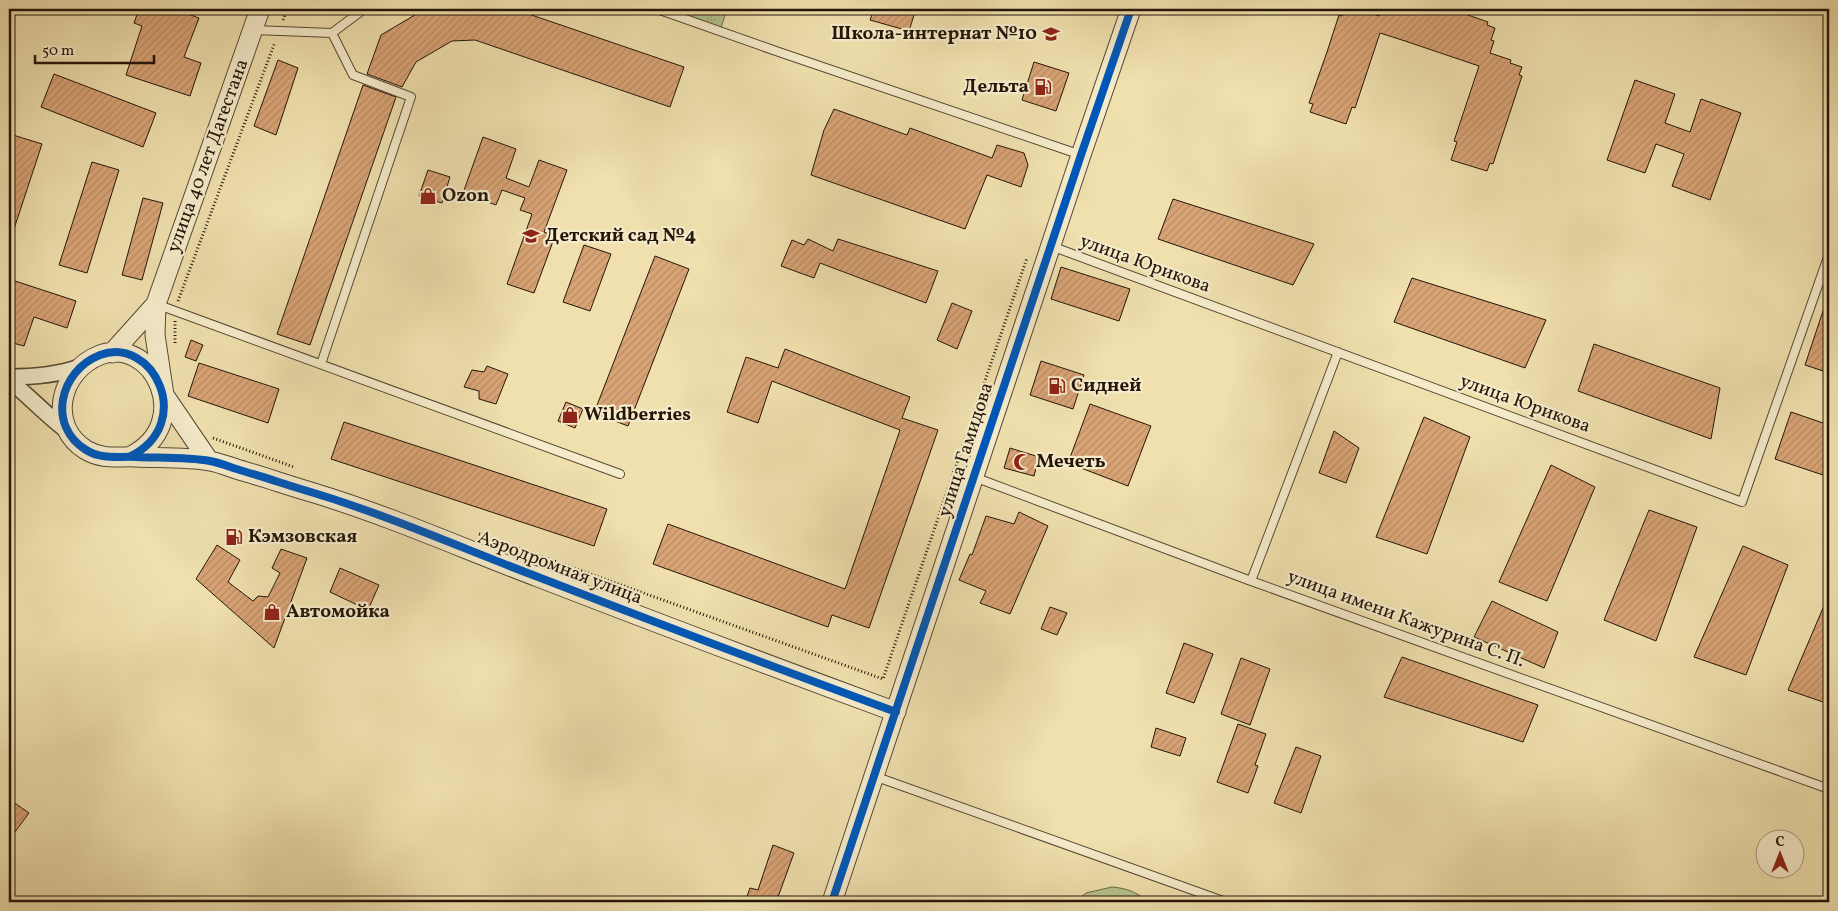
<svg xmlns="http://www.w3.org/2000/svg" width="1838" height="911" viewBox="0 0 1838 911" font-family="Vollkorn,serif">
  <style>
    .green { fill: #b5c38d; stroke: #6c6c4b }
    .park { fill: url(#park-tufts); stroke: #6c6c4b }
    .building { fill: url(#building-hatch); stroke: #241509 }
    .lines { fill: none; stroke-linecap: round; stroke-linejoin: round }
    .service-casing { stroke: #574832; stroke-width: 10 }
    .minor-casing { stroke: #574832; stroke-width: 18 }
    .tertiary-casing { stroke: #574832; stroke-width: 21 }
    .path { stroke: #241509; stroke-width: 3; stroke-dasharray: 1 2.5; stroke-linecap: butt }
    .service { stroke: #f5ebca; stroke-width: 8 }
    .minor { stroke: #f5ebca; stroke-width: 15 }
    .tertiary { stroke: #f5ebca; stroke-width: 19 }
    .cycleway-casing { stroke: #f5ebca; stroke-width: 11 }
    .cycleway { stroke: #0057b8; stroke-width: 8 }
    .labels { text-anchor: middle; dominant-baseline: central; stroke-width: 4.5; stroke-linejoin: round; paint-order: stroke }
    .poi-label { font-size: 19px; font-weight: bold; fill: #241509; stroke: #f5ebca; text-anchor: start }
    .street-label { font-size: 19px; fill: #241509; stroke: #f5ebca }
  </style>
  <defs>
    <pattern id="park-tufts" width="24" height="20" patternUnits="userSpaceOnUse" patternTransform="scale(1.25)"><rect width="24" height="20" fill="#b5c38d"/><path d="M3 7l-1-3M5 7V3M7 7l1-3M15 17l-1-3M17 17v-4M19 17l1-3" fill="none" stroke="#9ca778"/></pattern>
    <pattern id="building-hatch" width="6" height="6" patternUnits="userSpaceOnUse" patternTransform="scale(1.25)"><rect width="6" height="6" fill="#d8a375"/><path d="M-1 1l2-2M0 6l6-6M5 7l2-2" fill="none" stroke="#b98b64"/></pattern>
  </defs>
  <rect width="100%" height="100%" fill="#efe0ad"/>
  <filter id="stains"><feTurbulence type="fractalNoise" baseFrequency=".004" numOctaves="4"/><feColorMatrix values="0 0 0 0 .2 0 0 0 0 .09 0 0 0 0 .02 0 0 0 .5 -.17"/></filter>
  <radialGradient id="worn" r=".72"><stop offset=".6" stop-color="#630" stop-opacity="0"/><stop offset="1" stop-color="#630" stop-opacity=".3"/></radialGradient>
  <path class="green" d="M 1112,887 C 1126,888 1137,892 1148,902 L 1075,902 L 1086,893 Z"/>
  <path class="park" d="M 642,9 L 727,9 L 719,34 Z"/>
  <path class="building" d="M 139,9 L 189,9 L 188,14 L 199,18 L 184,57 L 201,63 L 190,96 L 126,75 L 142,26 L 134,23 Z
    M 425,9 L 514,9 L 684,67 L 670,107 L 475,40 L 452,41 L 416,62 L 402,87 L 367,74 L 381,35 Z
    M 874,9 L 905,9 L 915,12 L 909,31 L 870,20 Z
    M 1345,9 L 1359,9 L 1379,16 L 1381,9 L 1438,9 L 1450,13 L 1451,9 L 1488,22 L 1487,25 L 1495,28 L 1491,40 L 1494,41 L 1490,53 L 1511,60 L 1510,63 L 1522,67 L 1519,75 L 1522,76 L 1493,164 L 1490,163 L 1487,171 L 1451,160 L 1457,142 L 1454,141 L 1479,66 L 1405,41 L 1380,33 L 1355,108 L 1352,107 L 1346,124 L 1310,112 L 1313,104 L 1309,103 L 1327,52 L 1339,15 L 1342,16 Z
    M 278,60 L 298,68 L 276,135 L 254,126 Z
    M 1034,62 L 1069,73 L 1056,111 L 1022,100 Z
    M 54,74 L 156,113 L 143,147 L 41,107 Z
    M 1635,80 L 1675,94 L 1665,123 L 1690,132 L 1701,99 L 1741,113 L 1710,200 L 1672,186 L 1684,154 L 1656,144 L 1645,173 L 1607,160 Z
    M 363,85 L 396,97 L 310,345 L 277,334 Z
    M 834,109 L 907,135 L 910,128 L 992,158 L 997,145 L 1024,153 L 1028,165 L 1021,187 L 987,175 L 965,229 L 811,175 L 824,130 Z
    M 13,135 L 42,144 L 11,238 L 9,237 L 9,148 Z
    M 483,137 L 516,149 L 506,178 L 529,187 L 539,160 L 567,170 L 544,232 L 555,236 L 534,293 L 507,284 L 532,214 L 520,210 L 525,198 L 502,190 L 496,205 L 463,193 Z
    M 92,162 L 119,170 L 87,273 L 59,265 Z
    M 428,170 L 450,177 L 442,203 L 419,196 Z
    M 143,198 L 163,203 L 142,280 L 122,275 Z
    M 1173,199 L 1314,244 L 1293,285 L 1158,239 Z
    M 808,239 L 833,251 L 838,239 L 938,271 L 926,303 L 820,263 L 814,278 L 781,266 L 792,240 L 804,245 Z
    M 584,245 L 611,254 L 590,311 L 563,302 Z
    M 655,256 L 689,269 L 628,426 L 594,413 Z
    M 1061,267 L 1130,289 L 1119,321 L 1051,299 Z
    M 1412,278 L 1546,320 L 1525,368 L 1394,322 Z
    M 9,279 L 76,301 L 67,328 L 34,317 L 24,346 L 9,342 Z
    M 1827,299 L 1829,299 L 1829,373 L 1805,365 Z
    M 952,303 L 972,311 L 957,349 L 937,340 Z
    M 191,340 L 203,345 L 196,361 L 185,357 Z
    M 1594,344 L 1720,388 L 1711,439 L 1578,391 Z
    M 785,349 L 910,397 L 902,418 L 938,430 L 869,628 L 832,615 L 828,627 L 653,564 L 668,524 L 845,589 L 900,430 L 772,381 L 758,423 L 727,412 L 746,357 L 778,368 Z
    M 1041,361 L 1084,375 L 1073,409 L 1030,395 Z
    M 199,363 L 279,389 L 268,423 L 188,396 Z
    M 487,366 L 508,374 L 496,404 L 479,399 L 479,391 L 464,387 L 472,370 L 484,372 Z
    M 566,402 L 583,409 L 575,428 L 558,421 Z
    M 1090,404 L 1151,426 L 1128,486 L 1068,463 Z
    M 1791,412 L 1829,425 L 1829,477 L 1775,459 Z
    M 1424,417 L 1470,437 L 1427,554 L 1376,537 Z
    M 344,422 L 607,509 L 594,546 L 331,459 Z
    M 1334,431 L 1359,448 L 1346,483 L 1319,473 Z
    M 1010,448 L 1039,457 L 1034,476 L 1004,468 Z
    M 1551,465 L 1595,487 L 1547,601 L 1499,582 Z
    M 1649,510 L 1697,527 L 1656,641 L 1604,620 Z
    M 1019,512 L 1048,526 L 1010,614 L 980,603 L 986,591 L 959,580 L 970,554 L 972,555 L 986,516 L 1014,524 Z
    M 217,545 L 240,560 L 228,582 L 253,601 L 258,596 L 268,597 L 280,573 L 272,568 L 281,549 L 307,558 L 274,648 L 196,579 Z
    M 1743,546 L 1788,565 L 1746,675 L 1694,657 Z
    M 340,568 L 379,585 L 368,610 L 330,592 Z
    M 1829,594 L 1829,704 L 1788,690 Z
    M 1492,601 L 1558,632 L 1544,668 L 1474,637 Z
    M 1050,607 L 1067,613 L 1057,635 L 1041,629 Z
    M 1184,643 L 1213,654 L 1194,703 L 1166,693 Z
    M 1402,657 L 1538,705 L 1523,742 L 1384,697 Z
    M 1241,658 L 1270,669 L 1250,725 L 1221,714 Z
    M 1238,724 L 1266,734 L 1255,765 L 1258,766 L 1248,793 L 1217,782 Z
    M 1156,728 L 1186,738 L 1180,756 L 1151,747 Z
    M 1296,747 L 1321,756 L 1301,813 L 1274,803 Z
    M 9,799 L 29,813 L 9,840 Z
    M 773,845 L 794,853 L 778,897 L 787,900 L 787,902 L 745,902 L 750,888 L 758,890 Z"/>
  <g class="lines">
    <g class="service-casing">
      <path id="service" d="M 657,9 L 773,50 L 1081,155
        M 253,30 L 332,33 L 364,9
        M 1051,246 L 1742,502 L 1829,254
        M 156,304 L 620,474
        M 321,364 L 411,97 L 353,75 L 332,33
        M 974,477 L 1251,581 L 1829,789
        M 1251,581 L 1338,352
        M 874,776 L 1226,902"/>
    </g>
    <g class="minor-casing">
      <path id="minor" d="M 9,377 C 34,377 57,375 80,367
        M 9,380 C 30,397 48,417 70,433"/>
    </g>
    <g class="tertiary-casing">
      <path id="tertiary" d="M 112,353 L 156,304
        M 131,456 C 196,423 153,335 100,355 C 59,371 47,426 86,450 C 103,460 118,456 136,457 C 159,458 188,457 210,461 C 221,463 232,468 243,471 C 267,478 290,486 314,493 C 390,516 464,549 538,577 C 657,623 776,668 896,712
        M 209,461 L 164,395 L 155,335 L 156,304 L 260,9
        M 832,902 L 1081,155 L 1131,9"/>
    </g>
    <path class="path" d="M 283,20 L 287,9
      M 178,301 L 275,42
      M 175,321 L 175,343
      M 213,438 L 294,467
      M 479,534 L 883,679 L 1027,258"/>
    <use href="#service" class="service"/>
    <use href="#minor" class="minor"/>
    <use href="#tertiary" class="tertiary"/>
    <g class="cycleway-casing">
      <path id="cycleway" d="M 131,456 C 196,423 153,335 100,355 C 59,371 47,426 86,450 C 103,460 118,456 136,457 C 159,458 188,457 210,461 C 221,463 232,468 243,471 C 267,478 290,486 314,493 C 390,516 464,549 538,577 C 657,623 776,668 896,712
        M 832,902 L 1081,155 L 1131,9"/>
    </g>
    <use href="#cycleway" class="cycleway"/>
  </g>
  <defs>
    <g id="school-bare" transform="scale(1.35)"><path d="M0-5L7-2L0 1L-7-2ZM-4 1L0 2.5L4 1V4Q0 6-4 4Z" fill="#8f2418" stroke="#f5ebca" stroke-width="2.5" paint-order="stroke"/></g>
    <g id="fuel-bare" transform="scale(1.35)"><path d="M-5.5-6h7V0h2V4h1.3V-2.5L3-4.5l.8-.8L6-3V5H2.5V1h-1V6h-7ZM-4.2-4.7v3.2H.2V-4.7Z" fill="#8f2418" stroke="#f5ebca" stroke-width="2.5" paint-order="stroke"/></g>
    <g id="shop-bare" transform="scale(1.35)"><path d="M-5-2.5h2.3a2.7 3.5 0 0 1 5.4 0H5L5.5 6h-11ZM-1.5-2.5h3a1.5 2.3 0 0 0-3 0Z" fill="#8f2418" stroke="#f5ebca" stroke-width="2.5" paint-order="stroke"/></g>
    <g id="mosque-bare" transform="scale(1.35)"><path d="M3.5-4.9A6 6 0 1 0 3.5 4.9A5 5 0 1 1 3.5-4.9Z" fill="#8f2418" stroke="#f5ebca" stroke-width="2.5" paint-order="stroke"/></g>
  </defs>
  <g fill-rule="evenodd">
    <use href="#school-bare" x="1051" y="34"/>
    <use href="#fuel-bare" x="1043" y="87"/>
    <use href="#shop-bare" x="428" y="196"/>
    <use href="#school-bare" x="531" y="236"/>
    <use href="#fuel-bare" x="1057" y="386"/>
    <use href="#shop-bare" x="570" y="415"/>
    <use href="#mosque-bare" x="1022" y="462"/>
    <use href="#fuel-bare" x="234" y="537"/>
    <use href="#shop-bare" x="272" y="612"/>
  </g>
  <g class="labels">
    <g class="poi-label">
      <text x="1037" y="34" text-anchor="end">Школа-интернат №10</text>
      <text x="1029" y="87" text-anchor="end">Дельта</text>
      <text x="442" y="196">Ozon</text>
      <text x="545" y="236">Детский сад №4</text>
      <text x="1071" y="386">Сидней</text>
      <text x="584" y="415">Wildberries</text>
      <text x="1036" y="462">Мечеть</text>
      <text x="248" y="537">Кэмзовская</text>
      <text x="286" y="612">Автомойка</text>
    </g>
    <g class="street-label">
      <text transform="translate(208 156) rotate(-70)">улица 40 лет Дагестана</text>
      <text transform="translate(1145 264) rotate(20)">улица Юрикова</text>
      <text transform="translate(1525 404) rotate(20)">улица Юрикова</text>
      <text transform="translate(966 450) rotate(-72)">улица Гамидова</text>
      <text transform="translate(560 568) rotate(21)">Аэродромная улица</text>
      <text transform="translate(1406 619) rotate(20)">улица имени Кажурина С. П.</text>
    </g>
  </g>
  <rect width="1838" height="911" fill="none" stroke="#efe0ad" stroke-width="30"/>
  <rect x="10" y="10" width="1818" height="891" fill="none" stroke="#241509" stroke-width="2.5"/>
  <rect x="15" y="15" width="1808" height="881" fill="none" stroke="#241509"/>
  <g transform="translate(1780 854)"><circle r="24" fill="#f5ebca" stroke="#a1957d"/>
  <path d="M0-4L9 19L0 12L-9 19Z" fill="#8f2418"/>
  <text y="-8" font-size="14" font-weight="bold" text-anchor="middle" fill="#241509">С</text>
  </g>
  <path d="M35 55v8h119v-8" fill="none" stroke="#241509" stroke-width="2.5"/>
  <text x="42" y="55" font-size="15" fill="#241509" stroke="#f5ebca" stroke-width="4" paint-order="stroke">50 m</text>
  <rect width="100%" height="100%" filter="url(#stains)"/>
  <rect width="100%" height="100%" fill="url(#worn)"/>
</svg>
